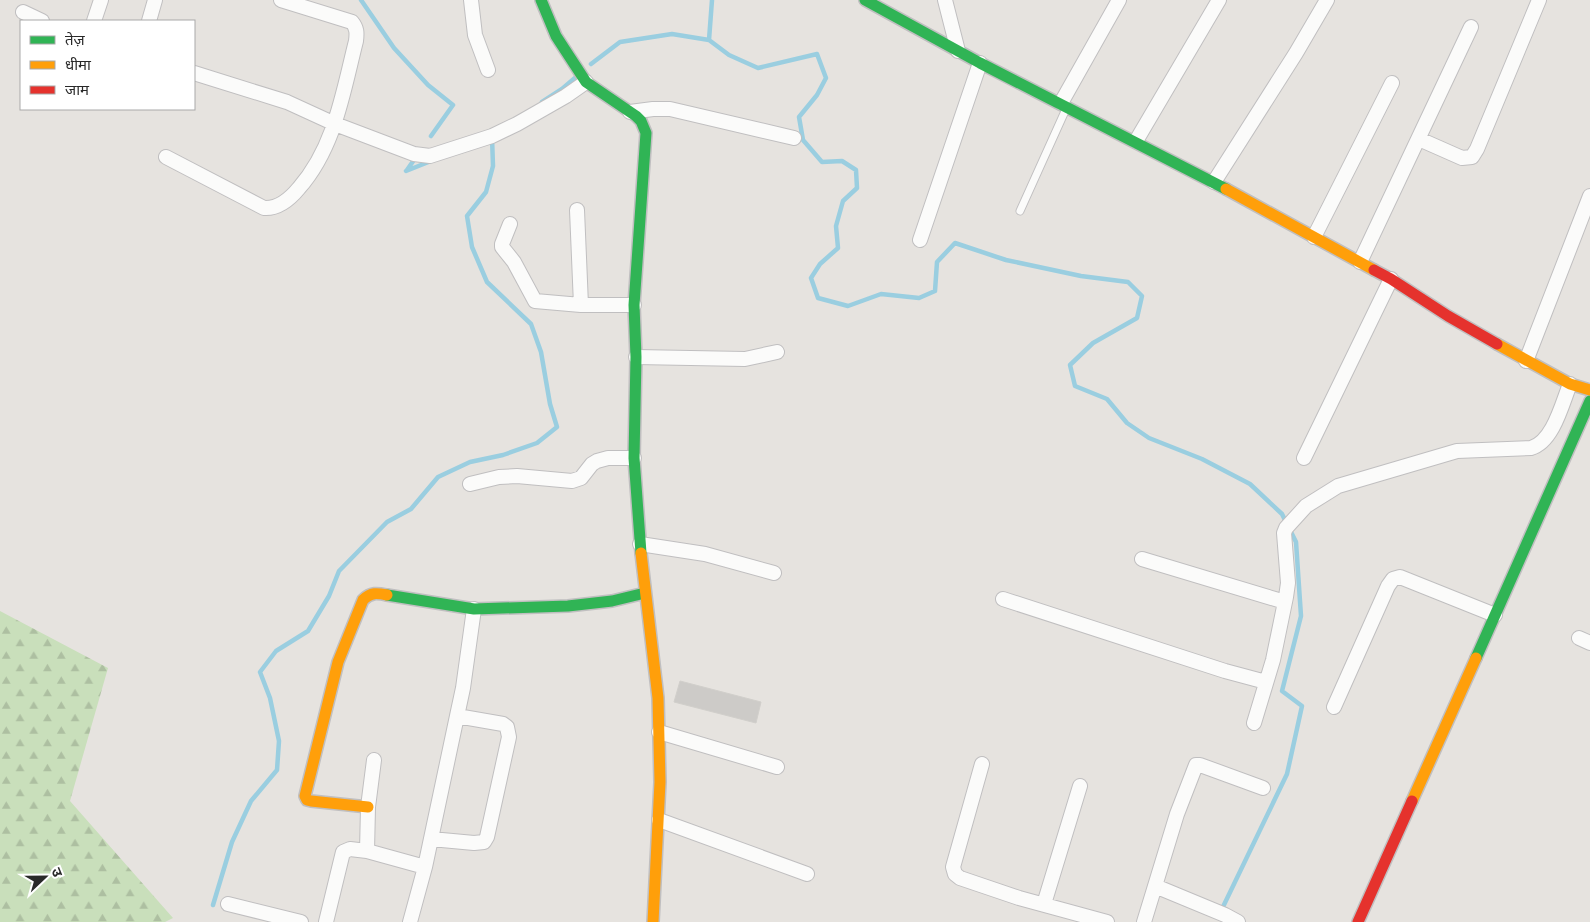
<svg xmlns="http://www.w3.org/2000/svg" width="1590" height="922" viewBox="0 0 1590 922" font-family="'DejaVu Sans','Noto Sans Devanagari',sans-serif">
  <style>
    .forest { fill: url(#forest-firs) }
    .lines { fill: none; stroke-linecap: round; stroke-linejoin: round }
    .stream { stroke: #9acee0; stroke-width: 4.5 }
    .building { fill: #cdcbc8; stroke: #d1cfcb }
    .lane-casing { stroke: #c0bfc0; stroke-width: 9 }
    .street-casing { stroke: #c0bfc0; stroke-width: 16 }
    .fast-casing { stroke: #c0bfc0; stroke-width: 14 }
    .slow-casing { stroke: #c0bfc0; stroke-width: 14 }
    .jam-casing { stroke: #c0bfc0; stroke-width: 14 }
    .lane { stroke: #fbfbfa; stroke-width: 7 }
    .street { stroke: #fbfbfa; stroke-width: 14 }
    .fast { stroke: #30b455; stroke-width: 11 }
    .slow { stroke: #ff9f0a; stroke-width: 11 }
    .jam { stroke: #e5322d; stroke-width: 11 }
  </style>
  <defs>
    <pattern id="forest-firs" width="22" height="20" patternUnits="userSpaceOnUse" patternTransform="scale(1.25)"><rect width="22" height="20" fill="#c9dfbb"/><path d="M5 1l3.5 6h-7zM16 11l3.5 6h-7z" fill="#adbfa1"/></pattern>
  </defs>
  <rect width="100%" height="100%" fill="#e6e3df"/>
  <path class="forest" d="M 0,611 L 108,668 L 70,801 L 173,918 L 165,922 L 0,922 Z"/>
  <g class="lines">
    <path class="stream" d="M 361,0 L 394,48 L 428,85 L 453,105 L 431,136
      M 709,40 L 712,0
      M 591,64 L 620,42 L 672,34 L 709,40 L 729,55 L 758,68 L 817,54 L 826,78 L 817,95 L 799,117 L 803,140 L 822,162 L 842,161 L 856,170 L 857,188 L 843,201 L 836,226 L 838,248 L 820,264 L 811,278 L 818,298 L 848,306 L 881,294 L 919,298 L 935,291 L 937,262 L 955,243 L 1006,260 L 1081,276 L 1128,282 L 1142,296 L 1137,318 L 1093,343 L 1070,365 L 1075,386 L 1107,399 L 1127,423 L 1149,438 L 1202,459 L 1250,484 L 1282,514 L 1296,542 L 1301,616 L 1282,691 L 1302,706 L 1287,774 L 1221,911 L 1222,912
      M 542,102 L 562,89 L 576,77
      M 407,170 L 416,157
      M 406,171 L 431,161
      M 213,905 L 232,842 L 251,801 L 277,770 L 279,741 L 270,698 L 260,672 L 276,651 L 308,631 L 329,596 L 339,571 L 387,522 L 411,509 L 438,477 L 470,462 L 503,455 L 537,443 L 557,427 L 550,404 L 541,352 L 531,324 L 487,282 L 472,247 L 467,216 L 486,192 L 493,166 L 492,137"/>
  </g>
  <path class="building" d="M 680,681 L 761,702 L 756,723 L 674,702 Z"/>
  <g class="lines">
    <g class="lane-casing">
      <path id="lane" d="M 1020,211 L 1066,109"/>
    </g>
    <g class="street-casing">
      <path id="street" d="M 471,0 L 475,35 L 488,70
        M 945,0 L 958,51
        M 23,12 L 42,21
        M 94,21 L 101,0
        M 149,21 L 155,0
        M 194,73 L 287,102 L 335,124 L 414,154 L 430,156 L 492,136 L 517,124 L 566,96 L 586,82
        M 1061,103 L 1119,0
        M 630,112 L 653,109 L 670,109 L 794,138
        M 1419,139 L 1462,158 L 1472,157 L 1477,149 L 1539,0
        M 1136,141 L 1219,0
        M 166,157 L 264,208 C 279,209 290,199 299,188 C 335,147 343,92 356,41 C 357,33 357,28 352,22 L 281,0
        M 1214,182 L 1296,53 L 1327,0
        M 577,210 L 581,305
        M 510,224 L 502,244 L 502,247 L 514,262 L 535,301 L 581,305 L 634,305
        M 1314,237 L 1392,83
        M 920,240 L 980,63
        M 1360,262 L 1471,27
        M 636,357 L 745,359 L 777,352
        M 1526,361 L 1590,196
        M 1304,458 L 1391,279
        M 470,484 L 499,477 L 517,476 L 572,481 L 581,478 L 592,464 L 597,461 L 608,458 L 634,458
        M 640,544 L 705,554 L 774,573
        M 1142,559 L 1285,602
        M 1003,599 L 1225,671 L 1266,682
        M 1579,638 L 1590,643
        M 1334,707 L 1388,586 L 1393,579 L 1400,577 L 1495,615
        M 1254,723 L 1273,660 L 1286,597 L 1288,583 L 1284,533 L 1286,528 L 1306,506 L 1338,486 L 1457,451 L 1531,448 C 1553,442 1562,404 1570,384
        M 659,732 L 777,767
        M 982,764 L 953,867 L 955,874 L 960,878 L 1019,898 L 1107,922
        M 659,820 L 807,874
        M 431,839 L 474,843 L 484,842 L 487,837 L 509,737 L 507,727 L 503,724 L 457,716
        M 367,851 L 368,807 L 374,760
        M 1155,886 L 1177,814 L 1196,765 L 1200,765 L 1263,788
        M 228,904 L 301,922
        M 1044,904 L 1080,786
        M 326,922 L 343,852 L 350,849 L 367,851 L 425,867
        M 410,922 L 425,867 L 457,716 L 463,688 L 474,609
        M 1144,922 L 1155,886 L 1225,915 L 1238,922"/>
    </g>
    <g class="fast-casing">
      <path id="fast" d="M 541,0 L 556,36 L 586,82 L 636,116 L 641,121 L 646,133 L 634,305 L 636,357 L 634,458 L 641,553
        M 865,0 L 980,63 L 1226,189
        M 387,595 L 474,609 L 568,606 L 612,601 L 645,593
        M 1476,658 L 1590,401"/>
    </g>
    <g class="slow-casing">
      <path id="slow" d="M 1226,189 L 1374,270
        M 1497,344 L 1570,384 L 1590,390
        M 641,553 L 658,698 L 660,782 L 653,922
        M 1412,801 L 1476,658
        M 368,807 L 311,801 L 307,800 L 305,796 L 338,662 L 363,600 C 371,592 377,593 387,595"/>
    </g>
    <g class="jam-casing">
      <path id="jam" d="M 1374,270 L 1391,279 L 1448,316 L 1497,344
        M 1358,922 L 1412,801"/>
    </g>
    <use href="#lane" class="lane"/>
    <use href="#street" class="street"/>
    <use href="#fast" class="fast"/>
    <use href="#slow" class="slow"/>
    <use href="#jam" class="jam"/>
  </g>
  <rect x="20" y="20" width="175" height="90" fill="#ffffff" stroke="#a9a9a9"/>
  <rect x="30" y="36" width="25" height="8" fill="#30b455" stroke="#a9a9a9"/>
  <text x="65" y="45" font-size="15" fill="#292929">तेज़</text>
  <rect x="30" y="61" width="25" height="8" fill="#ff9f0a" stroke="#a9a9a9"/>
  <text x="65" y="70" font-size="15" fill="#292929">धीमा</text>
  <rect x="30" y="86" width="25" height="8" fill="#e5322d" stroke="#a9a9a9"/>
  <text x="65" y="95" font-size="15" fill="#292929">जाम</text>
  <g transform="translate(45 877) rotate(68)" stroke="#ffffff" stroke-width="4" paint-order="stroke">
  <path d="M0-4L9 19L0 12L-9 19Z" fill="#292929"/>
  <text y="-8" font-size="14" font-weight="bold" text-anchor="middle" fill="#292929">उ</text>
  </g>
</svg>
